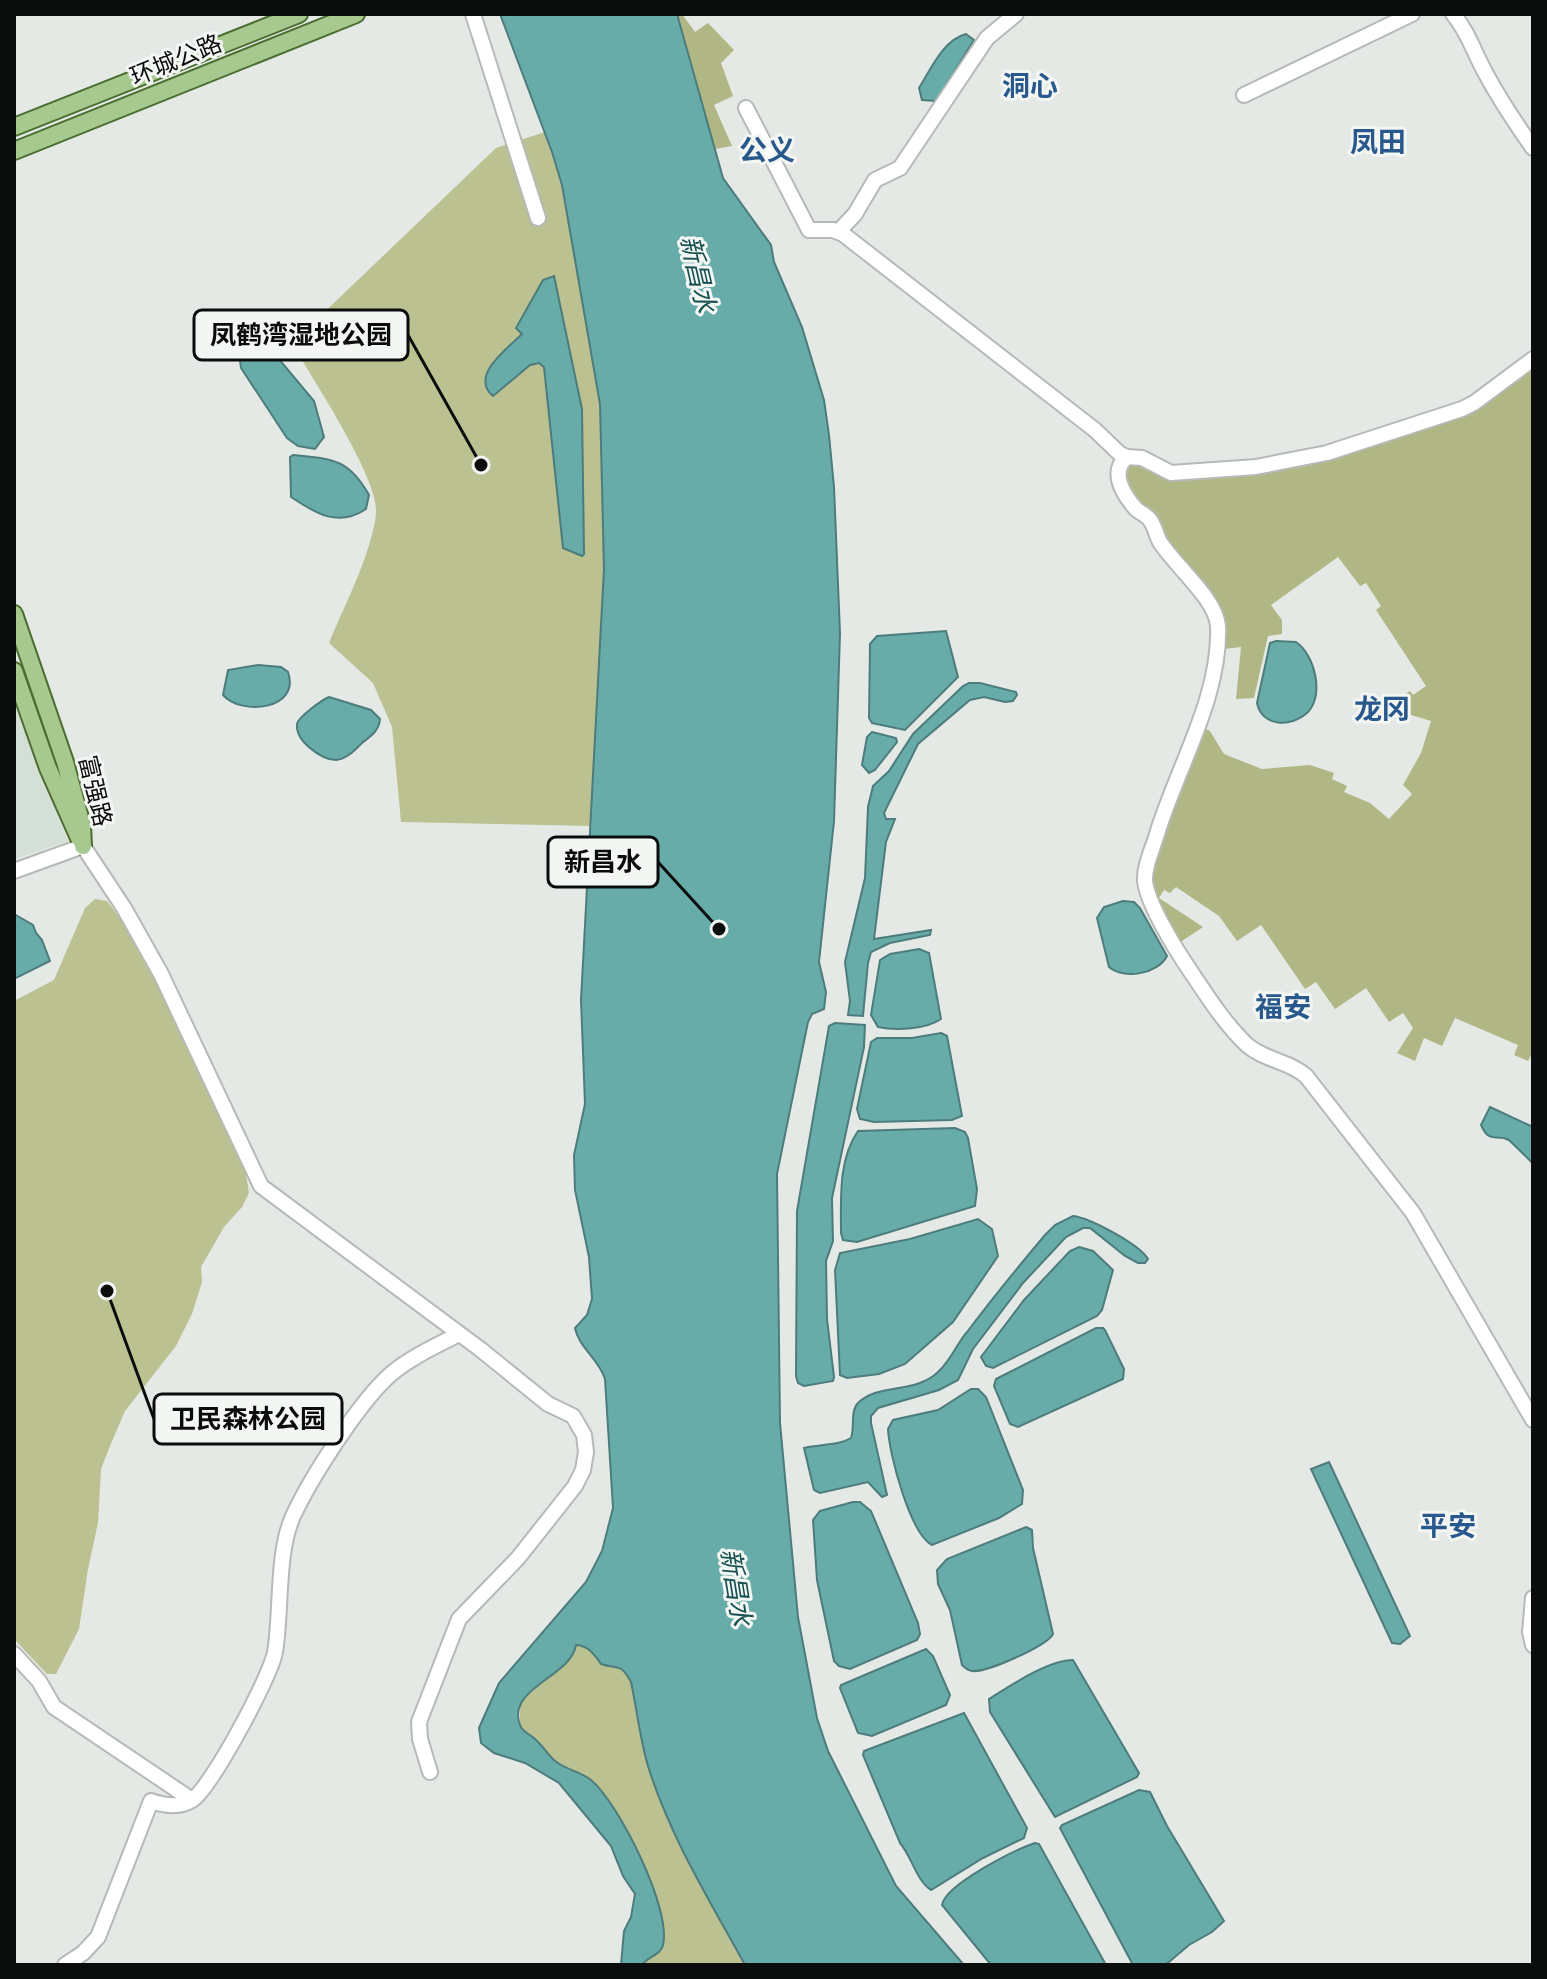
<svg xmlns="http://www.w3.org/2000/svg" width="1547" height="1979" font-family="Rubik,'Noto Sans SC',sans-serif">
<rect width="100%" height="100%" fill="#e5e9e6"/>
<polygon fill="#d4dfd7" points="14,703 68,841 14,859"/>
<g fill="#bbc191">
<path d="M545,132l17,53 38,219 4,165 -12,257 -191,-4 -9,-95 -19,-44 -44,-40c16,-39 41,-86 47,-128 5,-34 -65,-138 -84,-172l204,-195z"/>
<polygon points="95,899 107,901 131,932 155,976 246,1174 249,1193 242,1207 224,1227 201,1267 202,1282 192,1314 176,1346 125,1411 110,1446 101,1469 98,1523 88,1569 79,1629 56,1674 47,1674 14,1639 14,1001 54,980 85,908"/>
<path d="M575,1645c14,1 18,9 26,19 18,6 19,-2 30,18 6,28 9,57 17,84 22,70 62,135 97,199h-103l3,-5 13,-8 -23,-106 -43,-65 -39,-20 -15,-20 -18,-15v-20l4,-7 23,-21 13,-8z"/>
</g>
<g fill="#b1b784">
<polygon points="677,14 682,14 695,32 708,23 734,50 721,63 733,96 714,105 732,146 715,149"/>
<polygon points="1533,363 1533,1051 1528,1061 1514,1055 1518,1045 1455,1018 1442,1046 1424,1038 1415,1061 1397,1053 1413,1028 1403,1013 1389,1022 1366,988 1335,1009 1316,982 1305,989 1261,925 1237,941 1219,916 1176,887 1170,893 1164,890 1159,898 1203,927 1176,945 1150,888 1149,875 1200,726 1210,731 1224,754 1262,769 1310,765 1334,773 1332,779 1347,786 1344,792 1370,803 1389,819 1412,794 1403,785 1421,753 1431,721 1401,712 1399,720 1387,716 1389,705 1410,691 1413,695 1426,686 1376,610 1381,606 1366,583 1360,586 1338,557 1271,605 1282,620 1282,634 1268,636 1254,698 1236,699 1241,647 1224,649 1223,617 1215,600 1182,567 1155,516 1134,498 1123,476 1124,469 1134,461 1164,474 1274,467 1474,406"/>
</g>
<g fill="#68acaa" stroke="#4c7c7b" stroke-width="2">
<path d="M500,14h177l46,164 48,67 3,17 28,65 22,73 5,35 5,52 6,146 -6,188 -15,141 7,30 -2,17 -12,5 -4,8 -31,152 3,249 18,194 19,101 11,33 68,135 68,79h-219c-35,-64 -75,-128 -97,-199 -8,-27 -11,-56 -17,-84 -11,-20 -12,-12 -30,-18 -7,-10 -12,-18 -25,-19 -5,32 -70,43 -56,80 2,7 12,10 17,16 8,7 12,17 21,22 10,7 23,9 33,17 27,22 81,129 72,165 -2,10 -16,12 -21,20h-21l3,-34 7,-14 4,-23 -12,-18 -12,-30 -52,-63 -34,-20 -31,-10 -13,-10 -2,-15 20,-45 87,-101 16,-31 11,-43 -8,-129c-6,-20 -26,-31 -30,-51l12,-13 5,-16 -3,-42 -14,-67 -1,-35 11,-51 -4,-104 23,-431 -4,-165 -38,-219 -10,-33z"/>
<path d="M966,34l8,6 -38,61 -14,-1 -3,-12c12,-19 24,-48 47,-54z"/>
<path d="M554,276l28,133 2,145 -2,2 -19,-8 -19,-181 -5,-4 -9,2 -37,31c-24,-20 15,-48 29,-62l-6,-6 27,-48z"/>
<polygon points="261,342 268,346 314,401 324,437 315,449 298,446 287,438 241,368 239,353 242,347"/>
<path d="M293,455c39,4 55,3 76,40l-3,14c-28,19 -51,4 -75,-12l-1,-40z"/>
<polygon points="946,631 958,677 905,730 872,723 869,718 870,644 877,636"/>
<path d="M1276,641l20,1c18,12 29,52 12,70 -17,16 -46,15 -51,-9l13,-60z"/>
<path d="M258,665l23,2 7,5c13,38 -47,44 -65,23l5,-25z"/>
<polygon points="969,683 980,683 1016,692 1017,695 1013,701 1005,702 984,697 970,700 918,744 884,813 886,819 895,819 886,842 874,939 931,930 930,935 890,943 871,952 868,963 863,1016 848,1015 850,1001 845,962 865,878 868,807 873,786 889,771 913,734 963,686"/>
<path d="M329,697l42,13 9,9c-1,12 -9,17 -18,24 -7,7 -15,16 -26,17 -14,0 -41,-19 -39,-36 1,-7 25,-24 32,-27z"/>
<polygon points="872,732 896,738 897,742 875,770 869,773 862,765 867,737"/>
<path d="M1123,901l11,1 6,6 27,48c-9,18 -43,24 -58,11l-12,-49 7,-11z"/>
<polygon points="14,914 33,925 36,933 42,940 50,961 14,979"/>
<path d="M919,949l10,4 12,66c-14,10 -45,12 -63,8l-7,-12 9,-55 10,-6z"/>
<polygon points="835,1023 865,1025 864,1047 832,1198 833,1241 826,1261 827,1319 834,1377 833,1381 804,1386 798,1383 796,1376 797,1211 829,1026"/>
<polygon points="941,1033 947,1036 962,1116 952,1120 874,1122 860,1119 857,1109 871,1042 877,1038 912,1038"/>
<path d="M1490,1107l43,20v37c-1,-2 -22,-22 -24,-24 -13,-7 -19,5 -28,-15z"/>
<path d="M955,1128l10,4 3,6 9,51 -2,17 -118,36 -14,-2 -2,-7c0,-32 -3,-74 17,-102z"/>
<path d="M1073,1216c17,2 66,28 75,43l-3,4h-7l-13,-7 -35,-28h-7l-17,9 -43,46 -50,66 -15,31 -19,10 -61,18 -7,8v7l16,72 -5,2 -14,-15 -48,11 -6,-3 -10,-42c15,-4 34,-2 47,-10 4,-10 -1,-27 7,-35 19,-20 58,-9 80,-31 13,-12 18,-27 29,-40 25,-33 51,-65 78,-97l10,-10z"/>
<polygon points="978,1219 992,1229 998,1256 953,1322 905,1364 879,1374 847,1378 840,1375 835,1270 840,1253 910,1239"/>
<polygon points="1079,1247 1093,1251 1113,1270 1102,1310 1097,1316 993,1368 986,1366 981,1357 1024,1300 1070,1251"/>
<polygon points="1096,1328 1103,1328 1105,1330 1124,1369 1123,1379 1018,1427 1010,1424 994,1386 996,1379"/>
<path d="M971,1389h7l8,8 37,93 -1,14 -23,14 -67,27c-22,-11 -43,-92 -44,-116l5,-9 45,-10z"/>
<polygon points="1329,1462 1410,1636 1400,1644 1392,1643 1311,1469"/>
<polygon points="853,1502 860,1502 871,1511 918,1623 920,1634 917,1640 850,1669 839,1666 834,1661 817,1580 813,1520 820,1511"/>
<path d="M1026,1527l6,3 1,18 20,86c-6,12 -67,39 -81,37 -5,-1 -7,-3 -10,-6l-12,-55 -12,-26 -1,-14 10,-11z"/>
<polygon points="926,1649 933,1656 950,1695 946,1705 872,1736 858,1733 840,1688 841,1685"/>
<path d="M1073,1660l66,113 -2,4 -82,40 -65,-105 -1,-13c21,-13 59,-39 84,-39z"/>
<path d="M964,1713l63,115 -3,10 -41,20 -52,32c-15,-10 -19,-33 -31,-47l-37,-88 1,-4z"/>
<polygon points="1139,1790 1150,1792 1167,1826 1224,1921 1212,1932 1189,1945 1169,1962 1164,1965 1133,1965 1060,1828 1062,1825"/>
<path d="M1035,1843l4,1 67,121h-115l-49,-60c3,-20 72,-55 93,-62z"/>
</g>
<g fill="none" stroke-linecap="round" stroke-linejoin="round">
<defs>
<g id="minor">
<polyline points="473,14 538,218"/>
<path d="M1453,14c16,19 21,39 33,60 14,26 30,50 47,74"/>
<polyline points="1244,95 1412,14"/>
<polyline points="746,108 809,230 833,230 843,234 1095,430 1120,454 1127,457 1142,458 1171,473 1256,467 1327,453 1462,409 1474,403 1533,359"/>
<polyline points="839,231 855,214 875,180 900,168 987,38 1016,14"/>
<path d="M1127,457c-18,15 -4,37 9,52 4,4 11,6 14,11 5,6 6,15 10,22 16,25 56,57 58,84 3,70 -41,142 -61,208 -4,14 -13,32 -12,47 2,21 28,64 40,82 19,28 37,58 62,82 17,15 42,16 59,31l107,137 120,207"/>
<polyline points="14,871 83,846 124,908 161,974 261,1186 480,1349 548,1404 573,1416 584,1435 586,1452 583,1470 575,1486 518,1558 459,1619 419,1722 420,1739 430,1772"/>
<polyline points="1533,1598 1530,1632 1533,1645"/>
<polyline points="14,1654 39,1681 54,1707 192,1800"/>
<path d="M65,1965l18,-12 15,-16 53,-136c14,5 28,7 41,-1 19,-12 79,-124 83,-148 7,-41 1,-101 19,-138 18,-38 66,-113 97,-140 20,-17 45,-28 68,-40"/>
</g>
<g id="major">
<polyline points="14,127 299,14"/>
<polyline points="14,151 356,14"/>
<polyline points="14,614 65,762 82,825 83,846"/>
<polyline points="14,671 48,768 79,838"/>
</g>
</defs>
<use href="#minor" stroke="#b6bab7" stroke-width="18"/>
<use href="#major" stroke="#4b6e30" stroke-width="20"/>
<use href="#minor" stroke="#fff" stroke-width="14"/>
<use href="#major" stroke="#a7c88e" stroke-width="16"/>
</g>
<g text-anchor="middle" stroke-width="6" stroke-linejoin="round" paint-order="stroke">
<g font-size="24" fill="#0b0c0c" stroke="#f3f6f3">
<text transform="translate(176 60) rotate(-22)" y="8">环城公路</text>
<text transform="translate(95 791) rotate(77)" y="8">富强路</text>
</g>
<g font-size="26" font-style="italic" fill="#155150" stroke="#f3f6f3">
<text transform="translate(698 274) rotate(77)" y="9">新昌水</text>
<text transform="translate(736 1587) rotate(81)" y="9">新昌水</text>
</g>
<g font-size="28" font-weight="bold" fill="#28588c" stroke="#f3f6f3">
<text x="1030" y="96">洞心</text>
<text x="1378" y="152">凤田</text>
<text x="767" y="160">公义</text>
<text x="1382" y="719">龙冈</text>
<text x="1283" y="1017">福安</text>
<text x="1448" y="1536">平安</text>
</g>
</g>
<path fill="none" stroke="#0b0c0c" stroke-width="3" d="M481 465L408 335M719 929L658 862M107 1291L154 1419"/>
<g fill="#0b0c0c" stroke="#f3f6f3" stroke-width="3">
<circle cx="481" cy="465" r="8"/>
<circle cx="719" cy="929" r="8"/>
<circle cx="107" cy="1291" r="8"/>
</g>
<g fill="#f3f6f3" stroke="#0b0c0c" stroke-width="3">
<rect x="194" y="310" width="214" height="50" rx="8"/>
<rect x="548" y="837" width="110" height="50" rx="8"/>
<rect x="154" y="1394" width="188" height="50" rx="8"/>
</g>
<g font-size="26" text-anchor="middle" font-weight="bold" fill="#0b0c0c">
<text x="301" y="344">凤鹤湾湿地公园</text>
<text x="603" y="871">新昌水</text>
<text x="248" y="1428">卫民森林公园</text>
</g>
<rect width="1547" height="1979" fill="none" stroke="#0b0c0c" stroke-width="32"/>
</svg>
